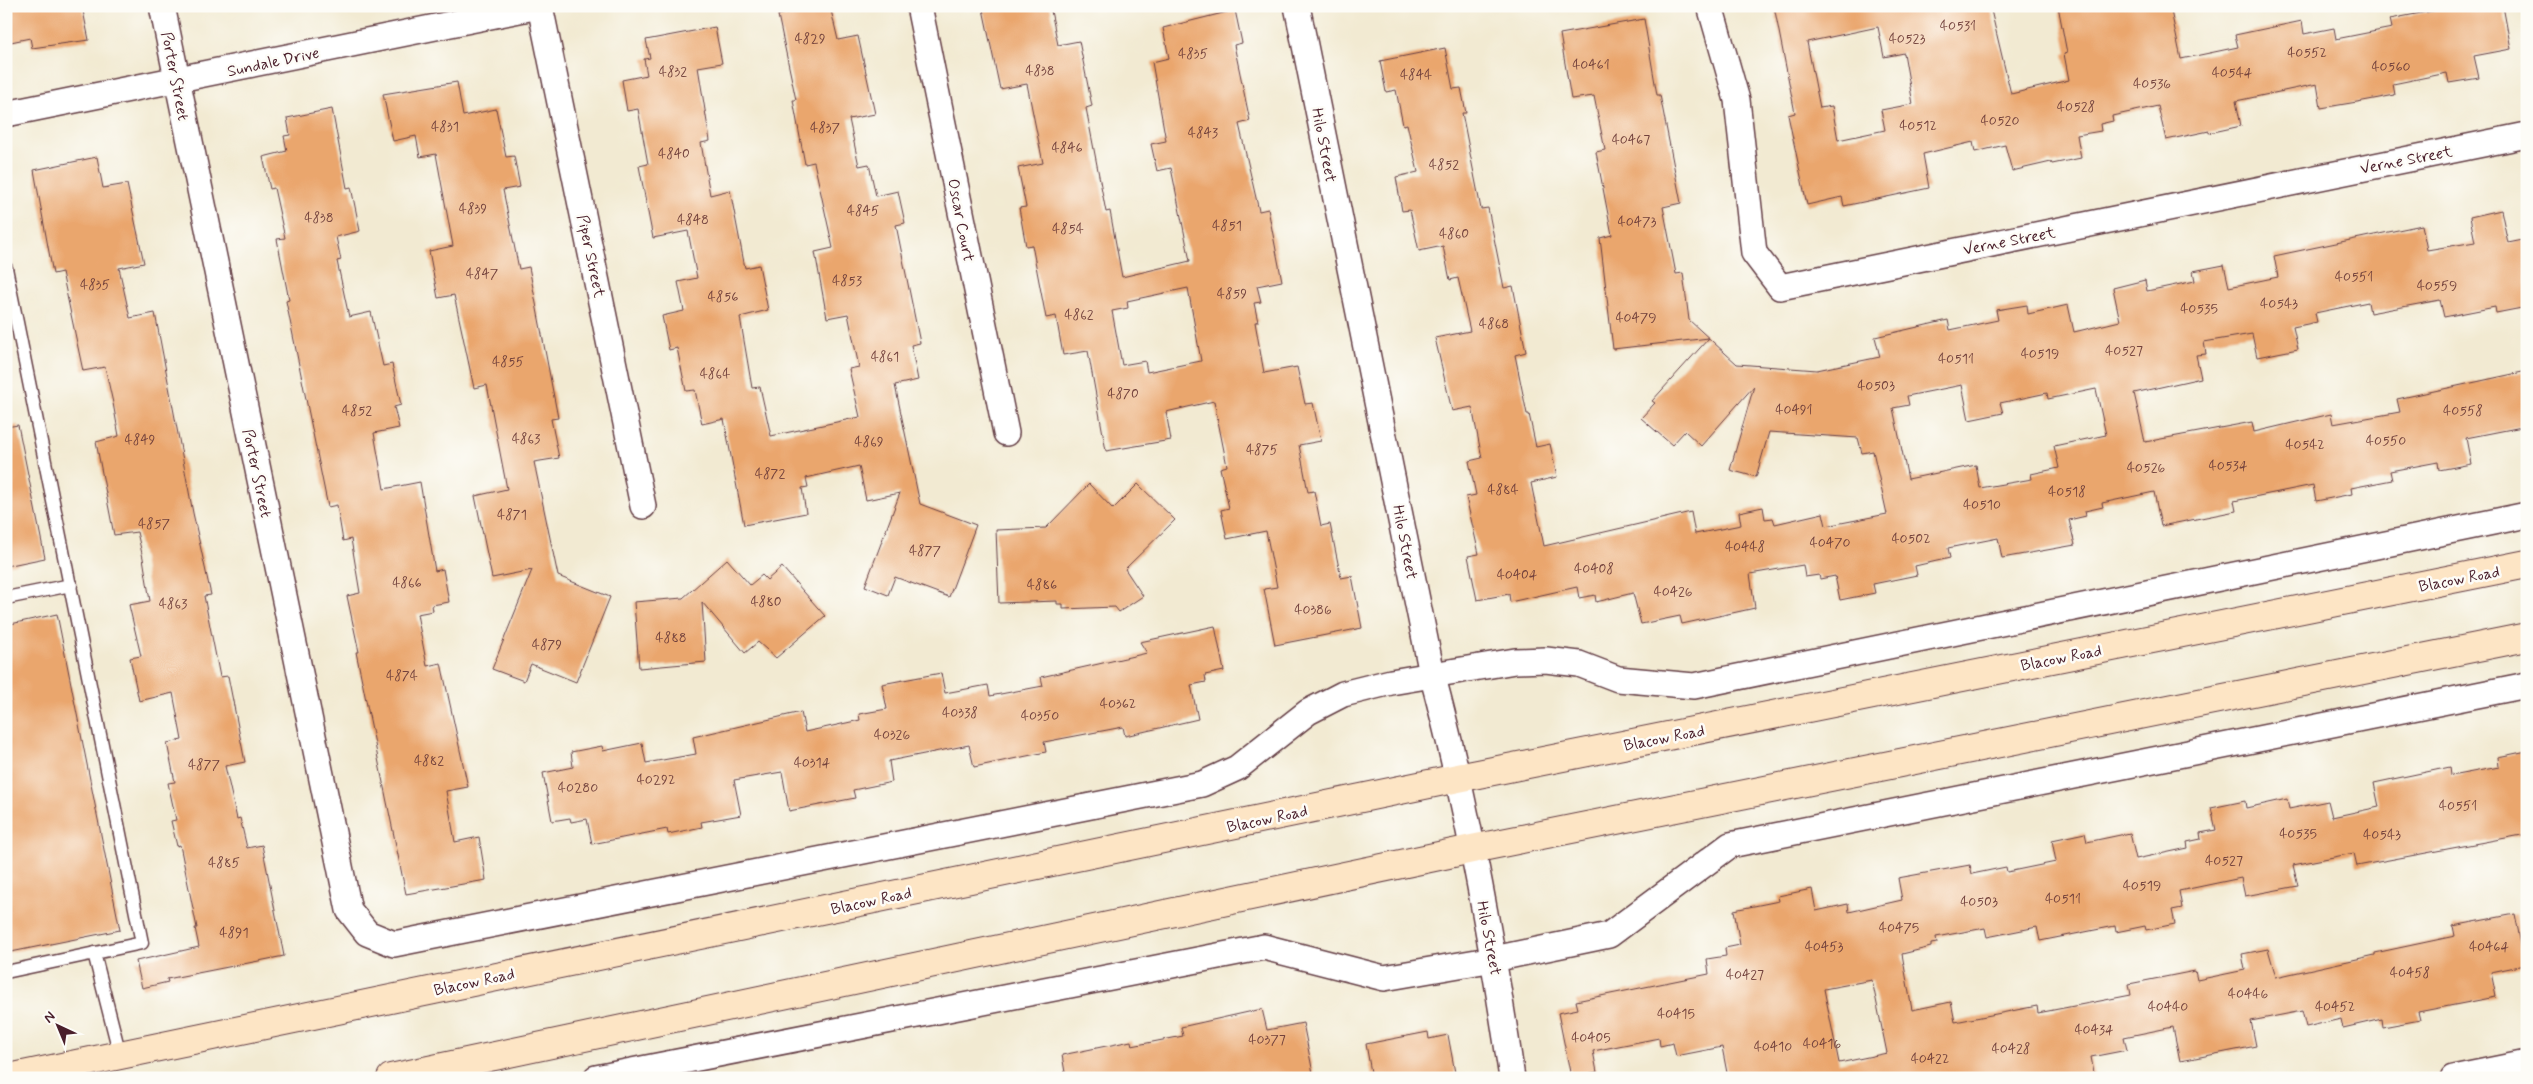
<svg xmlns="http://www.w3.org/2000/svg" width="2533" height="1084" font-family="Mynerve,sans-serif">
<rect width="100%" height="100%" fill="#fdfcf7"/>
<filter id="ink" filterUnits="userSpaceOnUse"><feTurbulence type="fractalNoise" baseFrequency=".02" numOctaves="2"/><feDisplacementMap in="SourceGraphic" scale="10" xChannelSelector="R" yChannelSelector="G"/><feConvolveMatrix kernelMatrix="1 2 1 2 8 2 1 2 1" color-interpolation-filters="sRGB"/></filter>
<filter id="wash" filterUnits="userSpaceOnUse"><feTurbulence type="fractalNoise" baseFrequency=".0096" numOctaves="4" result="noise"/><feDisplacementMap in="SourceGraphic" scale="20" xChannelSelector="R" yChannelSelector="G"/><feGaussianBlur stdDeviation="1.12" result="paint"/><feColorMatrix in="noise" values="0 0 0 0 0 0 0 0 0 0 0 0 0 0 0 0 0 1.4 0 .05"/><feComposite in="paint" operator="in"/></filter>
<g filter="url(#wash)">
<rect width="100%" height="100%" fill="#f2ead2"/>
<g id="blocks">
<g fill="#eaa66d" fill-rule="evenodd">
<polygon points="25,6 82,6 89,40 32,48 30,38 6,43 6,10"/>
<polygon points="817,6 830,6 838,40 858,36 875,114 849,119 859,166 869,164 876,196 898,191 905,223 896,225 920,343 911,345 918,380 895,385 920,504 976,525 949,597 895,577 888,595 865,586 900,493 866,500 859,466 806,478 808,487 802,488 806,513 744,525 724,419 702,424 695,390 686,391 677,348 669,350 662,316 684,311 678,282 697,278 688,231 653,238 639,166 648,164 638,109 627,111 622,80 647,75 644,59 650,58 646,40 715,27 722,63 698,67 710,141 701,143 710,195 730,190 745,268 759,265 768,310 740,317 752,388 760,387 771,436 860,417 849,369 859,367 848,314 827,318 815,252 833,248 814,162 805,164 793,100 796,100 778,15"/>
<path d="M997,6h53l8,39 21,-4 13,65 -6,2 20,104 4,-1 12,66 68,-16 -19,-93 -14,3 -6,-27 15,-3 -14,-79 17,-4 -6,-30 72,-18 7,33 -8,2 16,76 -11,3 20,87 9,-2 14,72 -25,5 4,16 -7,1 4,19h-3l9,51 33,-6 8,37 8,-1 8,38 -22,4 9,47 6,-1 7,35 9,-2 11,54 11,-2 10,52 -87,17 -11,-56 13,-2 -11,-56 -39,8 -6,-29 8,-2 -9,-40 7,-2 -13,-65 -48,11 5,28 -65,11 -18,-100 -25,4 -7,-39 -10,2 -14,-73 -6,1 -7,-38 7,-1 -8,-39 25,-5 -16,-79 -27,5 -17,-80zM1188,288l13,73 -54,11 -2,-11 -23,4 -10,-54 16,-3 -1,-7z"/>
<path d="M1774,6h216l21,88 58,-14 -5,-26 3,-1 -9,-47h112l11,53 57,-12 -3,-12 67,-14 2,13 30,-6 2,11 56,-11 -2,-9 26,-5 44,-8h43l8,43 -37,7 5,22 -30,5 -2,-10 -54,11 2,11 -32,6 -42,7 -4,-24 -81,17 5,25 -32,7v-2l-43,9 -8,-34 -46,10 1,5 -13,3 1,7 -24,4 4,23 -29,6 -1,-2 -39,9 -7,-26 -30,7 -2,-10 -50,12 6,34 -85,18 -2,-9 -35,8 -19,-90 7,-2zM1878,27l6,30 20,-4 9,51 -32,6 4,20 -47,10 -6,-34 -12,2 -13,-66z"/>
<path d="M1644,19l13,76h3l21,108 -18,4 13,67 7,-1 6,47 48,44 80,6 63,-13 -5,-20 73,-17 2,10 48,-10 -2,-10 31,-5 1,9 40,-9 6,27 46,-11 -7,-33 32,-8 2,11 48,-10 -2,-10 31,-6 5,22 49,-10 -4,-21 148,-31 5,25 48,-8 -5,-25 31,-7 7,33 15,-3 4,15v52l-31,6 -1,-6 -51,10 -4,-17 -70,13 -2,-11 -53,11 2,9 -24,5 5,22 -41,8 -5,-23 -48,8 2,12 -10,1 5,23 -67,15 11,49 107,-20 2,10 77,-18 2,10 67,-12 -3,-13 130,-28v55l-61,12 5,26 -32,6 -1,-8 -48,9 2,9 -41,8 1,6 -36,7 -3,-16 -79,16 2,10 -75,15 -7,-34 -52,11 1,4 -18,4 1,5 -17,4 6,25 -73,13 -4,-20 -50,10 2,10 -35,8 2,9 -44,9 2,9 -35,7 -5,-24 -15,3 -1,-4 -14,2 -2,-12 -53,9 5,34 -73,16 -2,-8 -39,8 -8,-31 -37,9 -1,-7 -16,3 -2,-11 -67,15 -1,-8 -32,6 -9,-44 11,-2 -13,-57 10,-2 -7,-34 13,-3 -10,-51 -20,4 -17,-73 35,-7 -12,-53 -8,2 -7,-34 -24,5 -9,-41 -8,1 -6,-34 22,-5 -11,-48 -4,1 -7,-35 -10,2 -6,-31 65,-13 8,41 8,-1 5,25h-4l19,96 7,-1 16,80 9,-2 13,66 -11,3 12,59h2l7,33 14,-3 7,33 -26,6 13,63 147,-34 4,22 46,-9 -2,-13 24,-5 2,12 8,-1 2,6 48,-11 3,13 61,-12 -14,-63 -11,2 -4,-15 -89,-6 -13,45 -26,-7 24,-84 -53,60 -16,-15 -13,14 -31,-27 14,-15 -3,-2 57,-63 -96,11 -13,-111 12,-3 -16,-83 9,-2 -11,-54 -23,3 -11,-65zM1962,385l7,35 34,-7 -3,-10 47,-10 1,6 48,-10 10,46 -52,11 5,22 -28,6 1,5 -52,9 -4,-23 -68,14 -15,-71 16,-3 -2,-9z"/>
<polygon points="457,82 463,116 496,109 506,157 514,156 520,187 503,190 519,269 529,267 558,418 551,419 559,458 534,462 558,576 610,597 576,682 531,664 524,681 492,669 532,570 492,578 475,496 507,489 487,385 474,388 454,295 438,298 429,251 453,246 436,154 420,157 416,136 393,141 383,94"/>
<polygon points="332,109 347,188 351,187 360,231 336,237 341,260 337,261 349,317 371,312 383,366 392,364 401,405 394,407 399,428 374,433 384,489 420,482 435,571 443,569 449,602 432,605 433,611 417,614 427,666 441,663 468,787 446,791 455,842 479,837 486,880 406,894 356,652 359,652 347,596 360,593 351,539 343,541 337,505 328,507 286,301 289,300 277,239 285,238 274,188 270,189 263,157 287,151 284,136 290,135 287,118"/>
<polygon points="97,157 103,188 127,184 144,263 119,268 130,318 155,313 193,513 211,595 204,596 220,677 228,676 245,762 225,766 237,819 240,818 247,848 262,845 284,956 167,979 168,982 142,988 136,961 199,947 195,928 197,928 180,845 177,846 171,821 176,820 168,783 175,782 167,743 182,740 173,693 139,701 130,658 141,656 129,605 150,601 143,558 137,532 114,535 96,442 119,436 113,403 105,367 83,371 62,272 53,274 34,170"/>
<polygon points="18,425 45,558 6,566 6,427"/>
<polygon points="1089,484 1113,509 1138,484 1175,520 1125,569 1143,596 1119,612 1115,607 1063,609 1063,604 1057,604 1057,601 999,603 996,530 1046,528"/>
<polygon points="727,559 750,585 762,575 767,580 782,567 825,616 776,658 758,642 745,653 702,602 706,662 639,668 634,602 683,598"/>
<polygon points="57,614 120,930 6,953 6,625"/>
<polygon points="1215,626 1224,671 1205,675 1206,682 1191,685 1198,719 1125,736 1123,727 1044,742 1046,752 974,767 969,745 889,761 892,782 853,790 855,798 789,811 782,772 734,780 741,815 701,822 702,827 668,834 667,829 592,844 587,819 571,822 570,818 552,821 543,773 573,767 571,752 602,746 603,751 642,743 646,763 696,754 693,737 801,712 805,732 860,720 859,714 887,709 882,684 941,673 945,693 988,685 990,696 1043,686 1041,677 1147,653 1140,642"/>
<path d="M2527,751v83l-170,32 -3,-13 -61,12 5,21 -53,10 -4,-18 -62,13 3,17 -10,2 3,14 -29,6 -1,-4 -29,6 -1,-6 -75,15 -3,-14 -50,10 -2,-9 -49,9 1,6 -6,1v3l-29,7 10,56 39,-8 4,20 82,-16 1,7 93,-18 -2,-11 66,-13 2,9 48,-10 -3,-16 26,-5 8,28 99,-22v-2l80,-17 -2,-10 62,-12 10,51 -34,7 5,25 -78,15 2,8 -37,7 -1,-8 -39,9 -2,-9 -35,8 -4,-16 -51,10 5,25 -76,15 -7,-34 -49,10 3,13 -36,7 4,21h-367l-6,-31 -46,9 -3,-13 -13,3 -1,-8 -66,13 4,21 -26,5 -13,-64 20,-4 -2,-8 133,-27 -2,-15 19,-3 -1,-8 15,-3 -6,-35 45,-9 -1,-5 34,-7 4,22 32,-7 1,8 53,-12 -4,-22 72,-13 2,9 34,-7 1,5 49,-10 -4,-22 33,-7 2,9 43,-9 6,26 52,-11 -1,-6 14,-3 -1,-6 16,-3 -5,-22 34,-7 1,7 41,-9 2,10 39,-8 4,16 47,-10 -5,-24 76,-16 1,9 48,-9 -1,-10zM1872,980l15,73 -48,10 -15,-74z"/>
<polygon points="1262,1009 1267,1030 1303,1023 1314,1078 1066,1078 1062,1055 1131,1041 1132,1046 1183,1036 1181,1027"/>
<polygon points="1428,1032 1429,1039 1448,1035 1456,1078 1372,1078 1366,1044"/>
</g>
</g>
</g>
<g filter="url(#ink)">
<use href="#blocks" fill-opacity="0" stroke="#633d44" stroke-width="1"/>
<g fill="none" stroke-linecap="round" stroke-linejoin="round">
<defs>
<g id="service">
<polyline points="6,268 142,943 6,972"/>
<polyline points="6,598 71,585"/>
<polyline points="94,953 120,1055"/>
</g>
<g id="minor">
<polyline points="162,6 349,910 367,933 394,944 1202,784 1237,768 1308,712 1343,694 1391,682 1515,661 1546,660 1579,664 1618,679 1694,686 2527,515"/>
<polyline points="540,6 643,506"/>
<polyline points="919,6 1006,433"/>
<path d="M1297,6l135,668c36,133 60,268 80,404"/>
<polyline points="1710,6 1737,100 1754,253 1780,287 2527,135"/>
<polyline points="6,114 539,6"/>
<polyline points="596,1078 1264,947 1384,978 1494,959 1609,935 1730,845 2527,685"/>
<polyline points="2453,1078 2527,1063"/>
</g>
<g id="secondary">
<polyline points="9,1078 1458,778 2527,564"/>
<polyline points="391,1078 1472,849 2527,637"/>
</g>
</defs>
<use href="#service" stroke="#633d44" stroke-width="15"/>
<use href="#minor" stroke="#633d44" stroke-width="28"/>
<use href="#secondary" stroke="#633d44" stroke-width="30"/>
<use href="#service" stroke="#fff" stroke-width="12"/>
<use href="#minor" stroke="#fff" stroke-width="25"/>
<use href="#secondary" stroke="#fde5c5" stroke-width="28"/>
</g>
</g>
<g text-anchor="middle" stroke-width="5" stroke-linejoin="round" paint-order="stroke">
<g font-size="14" fill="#72413c">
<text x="1958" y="30">40531</text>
<text x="810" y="43">4829</text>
<text x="1907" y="43">40523</text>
<text x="2307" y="57">40552</text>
<text x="1193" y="58">4835</text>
<text x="1591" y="69">40461</text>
<text x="2391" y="71">40560</text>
<text x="1040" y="75">4838</text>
<text x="673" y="76">4832</text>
<text x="2232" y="77">40544</text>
<text x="1416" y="79">4844</text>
<text x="2152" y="88">40536</text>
<text x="2076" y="111">40528</text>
<text x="2000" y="125">40520</text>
<text x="1918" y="130">40512</text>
<text x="445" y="131">4831</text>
<text x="825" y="132">4837</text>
<text x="1203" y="137">4843</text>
<text x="1631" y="144">40467</text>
<text x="1067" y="152">4846</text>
<text x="674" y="158">4840</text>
<text x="1444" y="169">4852</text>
<text x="473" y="213">4839</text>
<text x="863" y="215">4845</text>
<text x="319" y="222">4838</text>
<text x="693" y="224">4848</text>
<text x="1637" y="226">40473</text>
<text x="1227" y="230">4851</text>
<text x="1068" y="233">4854</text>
<text x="1454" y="238">4860</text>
<text x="482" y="278">4847</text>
<text x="2354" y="281">40551</text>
<text x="847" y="285">4853</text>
<text x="95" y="289">4835</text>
<text x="2437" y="290">40559</text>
<text x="1232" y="298">4859</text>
<text x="723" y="301">4856</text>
<text x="2279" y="308">40543</text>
<text x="2199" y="313">40535</text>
<text x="1079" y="319">4862</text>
<text x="1636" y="322">40479</text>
<text x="1494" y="328">4868</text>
<text x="2124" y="355">40527</text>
<text x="2040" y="358">40519</text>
<text x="885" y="361">4861</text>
<text x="1956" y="363">40511</text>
<text x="508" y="366">4855</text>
<text x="715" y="378">4864</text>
<text x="1876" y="390">40503</text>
<text x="1123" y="398">4870</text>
<text x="1794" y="414">40491</text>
<text x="357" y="415">4852</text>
<text x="2463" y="415">40558</text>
<text x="526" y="443">4863</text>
<text x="140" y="444">4849</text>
<text x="2386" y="445">40550</text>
<text x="869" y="446">4869</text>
<text x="2305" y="449">40542</text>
<text x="1262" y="454">4875</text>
<text x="2228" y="470">40534</text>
<text x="2146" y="472">40526</text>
<text x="770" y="478">4872</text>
<text x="1503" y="494">4884</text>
<text x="2067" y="496">40518</text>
<text x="1982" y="509">40510</text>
<text x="512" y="519">4871</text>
<text x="154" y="528">4857</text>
<text x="1911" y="543">40502</text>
<text x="1830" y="547">40470</text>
<text x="1745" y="551">40448</text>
<text x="925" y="555">4877</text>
<text x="1594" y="573">40408</text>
<text x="1517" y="579">40404</text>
<text x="407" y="587">4866</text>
<text x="1042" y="589">4886</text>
<text x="1673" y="596">40426</text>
<text x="766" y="606">4880</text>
<text x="173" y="608">4863</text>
<text x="1313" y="614">40386</text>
<text x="671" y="642">4888</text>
<text x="547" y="649">4879</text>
<text x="402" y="680">4874</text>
<text x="1118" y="708">40362</text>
<text x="960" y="717">40338</text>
<text x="1040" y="720">40350</text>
<text x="892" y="739">40326</text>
<text x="429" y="765">4882</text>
<text x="812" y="767">40314</text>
<text x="204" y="769">4877</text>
<text x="656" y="784">40292</text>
<text x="578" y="792">40280</text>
<text x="2458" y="810">40551</text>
<text x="2298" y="838">40535</text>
<text x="2382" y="839">40543</text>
<text x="2224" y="865">40527</text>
<text x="224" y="867">4885</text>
<text x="2142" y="890">40519</text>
<text x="2063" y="903">40511</text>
<text x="1979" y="906">40503</text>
<text x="1899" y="932">40475</text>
<text x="234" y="937">4891</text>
<text x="1824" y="951">40453</text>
<text x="2489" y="951">40464</text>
<text x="2410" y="977">40458</text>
<text x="1745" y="979">40427</text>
<text x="2248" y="998">40446</text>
<text x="2168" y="1011">40440</text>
<text x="2335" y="1011">40452</text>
<text x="1676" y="1018">40415</text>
<text x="2094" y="1034">40434</text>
<text x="1591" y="1042">40405</text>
<text x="1267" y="1044">40377</text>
<text x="1822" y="1048">40416</text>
<text x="1773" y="1051">40410</text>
<text x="2011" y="1053">40428</text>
<text x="1930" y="1063">40422</text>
</g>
<g font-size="16" fill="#4a1f2b" stroke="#fdfcf7">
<text transform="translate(273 61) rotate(-12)" y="6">Sundale Drive</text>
<text transform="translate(176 76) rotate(79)" y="6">Porter Street</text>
<text transform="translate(1325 145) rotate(79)" y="6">Hilo Street</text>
<text transform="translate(2406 159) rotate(-11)" y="6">Verne Street</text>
<text transform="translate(962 220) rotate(79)" y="6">Oscar Court</text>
<text transform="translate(2009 240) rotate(-11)" y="6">Verne Street</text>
<text transform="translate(592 256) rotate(78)" y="6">Piper Street</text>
<text transform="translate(258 473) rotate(78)" y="6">Porter Street</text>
<text transform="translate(1406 542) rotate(79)" y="6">Hilo Street</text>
<text transform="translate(2459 578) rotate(-11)" y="6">Blacow Road</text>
<text transform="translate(2061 657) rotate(-11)" y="6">Blacow Road</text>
<text transform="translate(1664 737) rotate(-11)" y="6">Blacow Road</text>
<text transform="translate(1267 818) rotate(-12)" y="6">Blacow Road</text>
<text transform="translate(871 900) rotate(-12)" y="6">Blacow Road</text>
<text transform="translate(1490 938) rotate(79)" y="6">Hilo Street</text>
<text transform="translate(474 981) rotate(-12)" y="6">Blacow Road</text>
</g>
</g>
<rect width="2533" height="1084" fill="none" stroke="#fdfcf7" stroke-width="25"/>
<g transform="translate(58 1026) rotate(316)" stroke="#fdfcf7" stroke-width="4" paint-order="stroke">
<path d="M0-4L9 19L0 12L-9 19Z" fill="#4a1f2b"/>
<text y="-8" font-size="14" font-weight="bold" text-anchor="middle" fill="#4a1f2b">N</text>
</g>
</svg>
